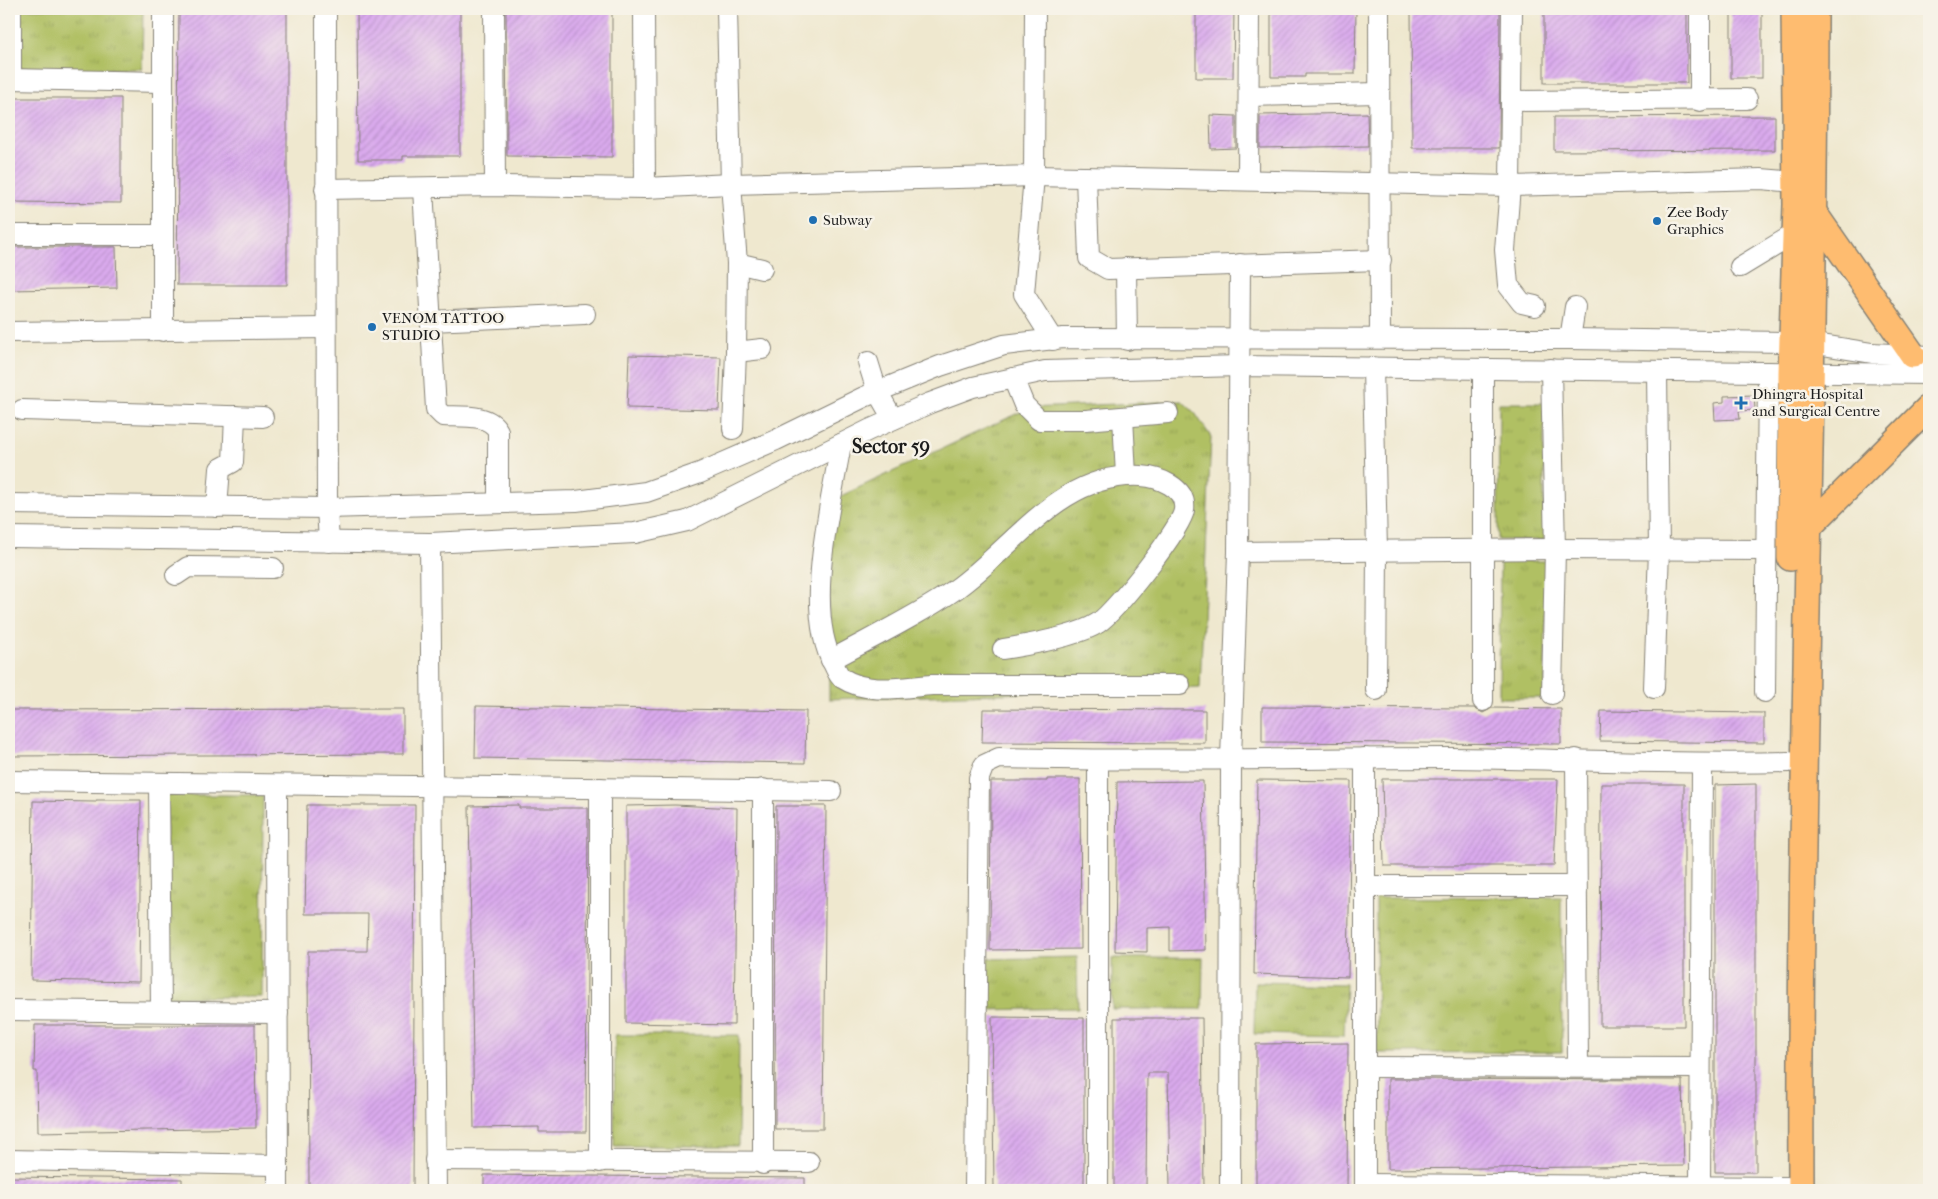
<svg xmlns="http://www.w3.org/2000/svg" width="1938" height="1199" font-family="'IM FELL French Canon',serif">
<defs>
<pattern id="park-tufts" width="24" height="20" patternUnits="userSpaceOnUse" patternTransform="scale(1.25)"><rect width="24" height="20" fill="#b0c063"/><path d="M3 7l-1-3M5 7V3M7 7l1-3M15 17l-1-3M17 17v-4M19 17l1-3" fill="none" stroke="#97a455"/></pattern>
<pattern id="building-hatch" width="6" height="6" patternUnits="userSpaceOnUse" patternTransform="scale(1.25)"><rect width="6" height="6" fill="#daaaed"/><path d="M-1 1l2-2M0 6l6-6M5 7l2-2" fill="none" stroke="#ba92cb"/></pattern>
</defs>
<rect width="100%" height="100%" fill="#f7f3e8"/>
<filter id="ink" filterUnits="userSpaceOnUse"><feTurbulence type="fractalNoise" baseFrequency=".02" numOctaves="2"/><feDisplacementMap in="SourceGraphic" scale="10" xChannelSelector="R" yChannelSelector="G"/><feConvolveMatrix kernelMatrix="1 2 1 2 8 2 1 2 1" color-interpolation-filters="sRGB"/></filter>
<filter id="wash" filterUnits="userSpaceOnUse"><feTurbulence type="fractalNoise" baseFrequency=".0096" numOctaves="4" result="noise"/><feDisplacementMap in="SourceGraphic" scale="20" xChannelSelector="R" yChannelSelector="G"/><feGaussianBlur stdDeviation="1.12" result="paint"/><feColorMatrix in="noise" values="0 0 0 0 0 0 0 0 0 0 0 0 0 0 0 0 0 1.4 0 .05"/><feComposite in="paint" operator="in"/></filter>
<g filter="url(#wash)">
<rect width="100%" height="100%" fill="#efe8cf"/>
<g fill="url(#park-tufts)" stroke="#666e40">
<polygon points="18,9 143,9 142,69 18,69"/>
<polygon points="1182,401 1195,413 1211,437 1200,688 829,699 828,502 1029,408"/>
<polygon points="1499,403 1544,403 1544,540 1498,540"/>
<polygon points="1500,561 1546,561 1545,698 1499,698"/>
<polygon points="166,795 263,795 262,997 165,997"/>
<polygon points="1561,897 1562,1052 1377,1053 1376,898"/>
<polygon points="1077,957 1078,1008 984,1010 984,959"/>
<polygon points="1112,958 1203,958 1202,1009 1112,1009"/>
<polygon points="1255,982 1346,984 1344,1036 1254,1034"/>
<polygon points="615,1035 739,1035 738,1146 614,1146"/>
</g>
<g id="blocks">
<g fill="url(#building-hatch)">
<polygon points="179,9 287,9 287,285 177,285"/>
<polygon points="357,9 460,9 460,156 403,156 403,160 358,160"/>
<polygon points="506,9 612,9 612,157 507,156"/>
<polygon points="1196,9 1234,9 1233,78 1196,78"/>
<polygon points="1271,9 1356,9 1355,74 1305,74 1305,77 1271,77"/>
<polygon points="1411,9 1500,9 1499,148 1412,148"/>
<rect x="1544" y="9" width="143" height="74"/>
<rect x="1731" y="9" width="31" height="69"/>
<polygon points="9,98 121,98 121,203 9,202"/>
<polygon points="1367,113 1368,146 1260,148 1260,115"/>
<polygon points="1210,115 1236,116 1236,148 1211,149"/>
<polygon points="1775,116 1775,150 1554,151 1554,117"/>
<polygon points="9,247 116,247 117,288 9,290"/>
<polygon points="629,355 721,357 719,410 627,408"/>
<polygon points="1754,395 1755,410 1739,411 1740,419 1715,420 1714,403 1724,402 1724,396"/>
<polygon points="476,706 806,711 805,763 475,758"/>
<polygon points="1262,707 1474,708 1483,713 1492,708 1561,709 1561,744 1262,742"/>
<polygon points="403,709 403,754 9,756 9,710"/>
<polygon points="983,709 1205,710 1205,743 982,742"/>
<polygon points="1601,711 1764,713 1764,743 1600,741"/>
<polygon points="1047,779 1080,779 1081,949 990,950 991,781 1047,781"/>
<polygon points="1382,779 1558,779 1554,866 1384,866"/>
<polygon points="1257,780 1351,781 1348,977 1254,974"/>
<polygon points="1203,781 1206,950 1170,951 1170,927 1147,928 1147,952 1115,951 1117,782"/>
<polygon points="1601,784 1684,784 1684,1026 1600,1026"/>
<polygon points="1756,784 1756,1172 1715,1172 1715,785"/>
<polygon points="96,800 141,800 139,982 31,980 33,801 96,802"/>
<polygon points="307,805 415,805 413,1190 309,1190 308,951 367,951 368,914 305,914"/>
<polygon points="519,805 519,808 588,808 586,1132 539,1132 539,1127 474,1128 469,806"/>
<polygon points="675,805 737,808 734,1025 626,1023 626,806"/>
<polygon points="776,806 826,806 823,1129 775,1129"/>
<polygon points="992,1017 1084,1018 1084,1190 994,1190"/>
<polygon points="1114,1018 1202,1018 1204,1190 1170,1190 1168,1073 1147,1073 1146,1190 1114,1190"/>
<polygon points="35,1025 255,1025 256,1128 38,1132 37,1071 34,1071"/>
<polygon points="1348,1043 1347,1190 1256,1190 1256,1044"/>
<polygon points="1388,1079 1682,1080 1684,1166 1388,1169"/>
<polygon points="484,1175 805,1178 805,1190 484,1190"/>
<polygon points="9,1177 182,1179 182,1190 9,1190"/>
</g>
</g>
</g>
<g filter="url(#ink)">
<use href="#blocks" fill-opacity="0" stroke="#868276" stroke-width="1"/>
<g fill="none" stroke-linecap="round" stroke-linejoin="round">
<defs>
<g id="minor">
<polyline points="163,9 163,331"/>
<polyline points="326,9 327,508 329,542"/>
<polyline points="494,9 495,186"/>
<polyline points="644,9 645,188"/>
<polyline points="727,9 731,184 737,263 736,352 762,349"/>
<polyline points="1035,9 1034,176 1024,294 1053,340"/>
<polyline points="1379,9 1380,338"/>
<polyline points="1512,9 1510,186 1505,250 1508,285 1522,303 1535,306"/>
<polyline points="9,79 162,82"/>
<polyline points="11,79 11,9"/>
<polyline points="1249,96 1378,93"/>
<polyline points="1512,101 1747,99"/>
<polyline points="1700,101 1700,9"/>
<polyline points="1086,177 1089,258 1108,269 1381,260"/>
<polyline points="1248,180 1249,9"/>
<polyline points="325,189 495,186 645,188 731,184 1034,176 1510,186 1761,179 1796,182"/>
<path d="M423,189l13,220 7,7c18,1 46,-3 55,15v72"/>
<polyline points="9,235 162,235"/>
<polyline points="737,263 762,269"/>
<polyline points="1740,267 1796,233"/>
<polyline points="1126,268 1127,340"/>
<polyline points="430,321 585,314"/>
<polyline points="9,332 326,328"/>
<polyline points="1570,339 1575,307"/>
<polyline points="868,362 877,391 893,419"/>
<polyline points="1373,367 1377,551 1376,690"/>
<polyline points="1551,369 1555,549 1552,694"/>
<polyline points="1013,378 1024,405 1039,420 1086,420 1168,413"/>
<polyline points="22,410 263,417"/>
<polyline points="1123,417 1126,476"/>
<polyline points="733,429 736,352"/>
<path d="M841,444c-10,60 -38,167 -7,221 2,4 4,10 8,13 26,17 61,9 90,7h248"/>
<polyline points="9,504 327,508 576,501 646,492 700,473 776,440 864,397 940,366 1004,345 1063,338 1570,339 1792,342 1810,343 1872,353 1929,356"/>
<polyline points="217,507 220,469 233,462 235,416"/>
<polyline points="9,537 430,543 635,533 687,521 869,430 930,403 973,387 1045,371 1240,366 1929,374"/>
<polyline points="430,543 436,1190"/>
<polyline points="1238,552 1555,549 1766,550"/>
<polyline points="176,575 188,567 273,568"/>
<path d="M831,660c42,-23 86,-44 125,-71 59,-42 104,-117 185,-113 17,1 46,11 43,34 -2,18 -69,102 -86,113 -20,13 -70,22 -95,26"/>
<polyline points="1654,688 1659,550 1657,371"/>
<polyline points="1765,692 1768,372"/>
<polyline points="1483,701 1483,369"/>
<polyline points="1365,758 1365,1190"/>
<polyline points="1576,759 1578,1067"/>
<polyline points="1098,760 1098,1190"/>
<polyline points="9,781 831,791"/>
<polyline points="159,783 161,1011"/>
<polyline points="277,785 278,1190"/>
<polyline points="600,788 600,1162"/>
<polyline points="1364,886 1576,886"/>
<polyline points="9,1010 278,1013"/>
<polyline points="1365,1067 1700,1068"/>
<polyline points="9,1160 278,1165"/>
<polyline points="435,1160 809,1162"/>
<polyline points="763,1164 763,789"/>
<polyline points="1365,1184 1787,1187"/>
<polyline points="1700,1187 1702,764"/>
<path d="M975,1190l4,-412 5,-13 15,-7c151,4 302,0 453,0 112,1 225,7 337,4"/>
<polyline points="1230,1190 1231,759 1238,552 1240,264"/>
</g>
<g id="major">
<polyline points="1815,214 1913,355"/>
<polyline points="1808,528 1929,407"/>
<polyline points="1790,558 1791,372 1796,204 1794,9"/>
<path d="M1801,1190c-2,-394 14,-787 14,-1181"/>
</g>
</defs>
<use href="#minor" stroke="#868276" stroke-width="22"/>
<use href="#major" stroke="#868276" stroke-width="28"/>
<use href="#minor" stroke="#fff" stroke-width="20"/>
<use href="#major" stroke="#febc70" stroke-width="25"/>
</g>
</g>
<g fill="#1f6fb2" stroke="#f7f3e8" stroke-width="2">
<circle cx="813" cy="220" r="5"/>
<circle cx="1657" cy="221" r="5"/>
<circle cx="372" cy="327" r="5"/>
<path d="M1738.5 395.5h5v5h5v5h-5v5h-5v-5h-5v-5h5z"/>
</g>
<g text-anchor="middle" stroke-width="5" stroke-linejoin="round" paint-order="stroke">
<g font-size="15" fill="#1c1c1c" stroke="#f7f3e8" text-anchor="start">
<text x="1667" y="217">Zee Body<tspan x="1667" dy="17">Graphics</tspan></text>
<text x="823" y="225">Subway</text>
<text x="382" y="323">VENOM TATTOO<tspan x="382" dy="17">STUDIO</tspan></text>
<text x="1752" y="399">Dhingra Hospital<tspan x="1752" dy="17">and Surgical Centre</tspan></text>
</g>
<g font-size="20" font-weight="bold" fill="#1c1c1c" stroke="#f7f3e8">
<text x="891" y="453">Sector 59</text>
</g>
</g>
<rect width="1938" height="1199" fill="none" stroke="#f7f3e8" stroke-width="30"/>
</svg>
